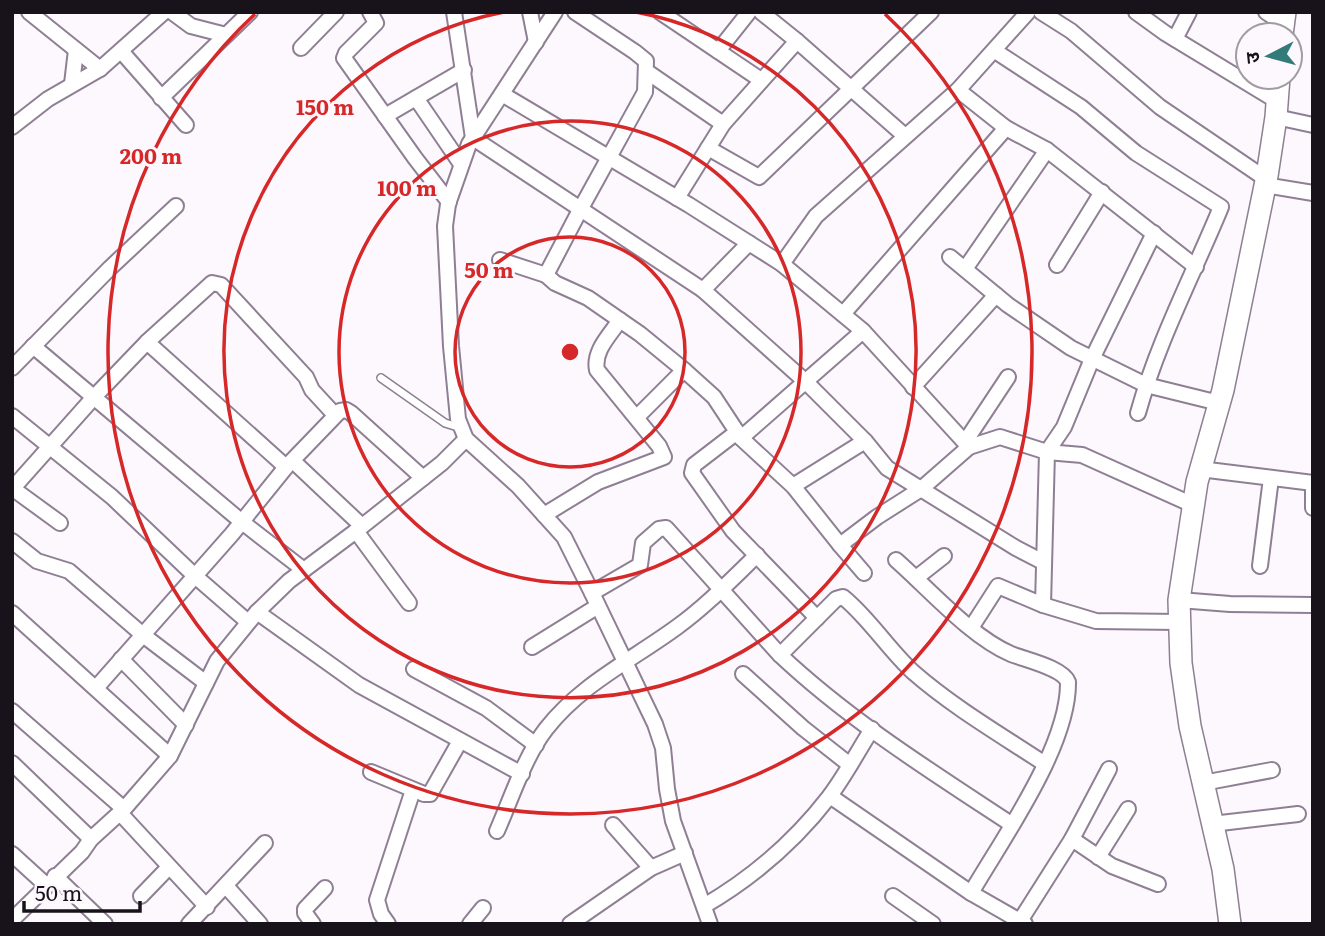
<svg xmlns="http://www.w3.org/2000/svg" width="1325" height="936" font-family="Literata,'Noto Sans Devanagari',serif">
<rect width="100%" height="100%" fill="#fcf8fd"/>
<g fill="none" stroke-linecap="round" stroke-linejoin="round">
<defs>
<polyline id="lane" points="381,378 445,423 461,428"/>
<g id="street">
<polyline points="29,12 100,69"/>
<polyline points="172,12 191,26 226,35"/>
<polyline points="370,12 376,23 346,53 344,58 415,158 449,202"/>
<polyline points="454,12 473,138 703,290 806,382 865,441 887,468 1016,548 1043,562"/>
<polyline points="530,12 536,42"/>
<polyline points="555,12 469,144 448,204 445,226 451,346 458,419 466,439 518,486 564,537 592,593 655,724 663,748 667,789 673,821 710,924"/>
<polyline points="660,12 761,80"/>
<polyline points="761,12 797,41 905,136"/>
<polyline points="1041,12 1071,31 1160,107 1266,179"/>
<polyline points="1136,12 1165,33 1277,101"/>
<polyline points="1266,12 1283,23"/>
<polyline points="1175,39 1189,12"/>
<polyline points="301,48 336,12"/>
<polyline points="121,51 186,125"/>
<polyline points="718,51 749,12"/>
<path d="M995,51l86,56 55,46 85,54c-28,68 -63,134 -83,206"/>
<polyline points="646,71 723,124"/>
<polyline points="72,84 76,50"/>
<polyline points="958,90 1006,128 1047,150 1196,267"/>
<polyline points="502,94 689,205 782,264"/>
<polyline points="161,98 250,12"/>
<polyline points="416,98 461,164"/>
<polyline points="385,116 464,70"/>
<polyline points="1276,117 1313,125"/>
<polyline points="12,127 48,99 100,69 164,12"/>
<polyline points="708,148 759,177 931,12"/>
<polyline points="1265,185 1313,193"/>
<polyline points="677,198 723,124 797,41"/>
<polyline points="950,257 1008,305 1071,348 1146,385 1219,403"/>
<polyline points="500,260 546,275 555,283 588,298 640,334 684,370 714,397 741,438 793,486 840,545 864,573"/>
<polyline points="1057,265 1102,192"/>
<polyline points="965,269 1047,150"/>
<polyline points="546,275 580,210 645,92 646,61 635,52 575,12"/>
<polyline points="703,290 749,243"/>
<polyline points="843,314 1006,128"/>
<polyline points="863,331 782,264 816,216 958,90 1028,12"/>
<polyline points="147,342 286,467"/>
<polyline points="33,346 242,522 304,570"/>
<polyline points="12,368 110,268 176,206"/>
<polyline points="913,387 996,295"/>
<polyline points="12,416 112,497 195,576 248,622"/>
<polyline points="637,417 684,370"/>
<polyline points="737,432 694,465 692,473 733,531 817,618"/>
<polyline points="741,438 863,331 969,447 1000,437 1047,452 1082,455 1193,505"/>
<polyline points="965,442 1008,377"/>
<polyline points="293,461 362,526"/>
<polyline points="1200,469 1313,483"/>
<polyline points="793,486 865,441"/>
<polyline points="12,488 60,523"/>
<polyline points="13,488 95,396 147,342 212,283 221,285 306,377 312,390 335,415"/>
<polyline points="1313,490 1313,508"/>
<path d="M544,515l54,-33 66,-25 -5,-11 -62,-76c-4,-19 13,-35 23,-50"/>
<polyline points="356,531 409,603"/>
<polyline points="12,541 37,561 69,571 143,635 206,683"/>
<polyline points="840,545 877,517 921,489 969,447"/>
<path d="M896,560c33,29 75,77 115,94 15,6 52,14 57,28 1,64 -65,156 -97,211"/>
<polyline points="1260,566 1271,478"/>
<polyline points="916,578 944,556"/>
<path d="M592,593l48,-28 3,-22 16,-14 7,-1 114,127c69,65 152,117 231,169"/>
<polyline points="1179,600 1230,604 1313,605"/>
<polyline points="1043,605 1047,452 1064,427 1092,359 1154,233"/>
<polyline points="257,612 359,685 522,774"/>
<polyline points="12,613 170,756"/>
<polyline points="971,628 998,586 1043,605 1096,621 1179,622"/>
<polyline points="532,647 598,606"/>
<path d="M780,655l56,-56 7,-2c26,21 45,52 70,75 40,35 88,63 132,92"/>
<polyline points="121,659 186,725"/>
<polyline points="414,669 486,708 536,745"/>
<polyline points="743,674 803,728 850,765"/>
<polyline points="96,688 232,534 286,467 340,411 346,410 351,413 423,478"/>
<polyline points="12,711 124,809"/>
<polyline points="12,763 91,839"/>
<polyline points="371,772 424,794 430,794 460,741"/>
<polyline points="1203,783 1272,770"/>
<polyline points="830,796 971,893 1025,924"/>
<polyline points="120,813 207,907"/>
<polyline points="1212,824 1298,814"/>
<polyline points="613,825 651,868"/>
<path d="M497,831c14,-32 28,-75 49,-102 35,-45 86,-69 131,-102 29,-21 54,-47 80,-72"/>
<polyline points="1072,839 1112,866 1158,884"/>
<polyline points="12,854 46,885"/>
<polyline points="1098,857 1128,809"/>
<polyline points="55,876 105,924"/>
<polyline points="226,886 260,924"/>
<polyline points="141,896 169,867"/>
<polyline points="893,896 933,924"/>
<path d="M704,906c48,-28 91,-65 125,-109 16,-21 29,-46 43,-68"/>
<polyline points="12,920 82,852 91,839 124,809 170,756 217,661 257,612 289,581 356,531 442,463 466,439"/>
<polyline points="1020,921 1072,839 1109,769"/>
<polyline points="189,924 265,843"/>
<polyline points="313,924 305,913 305,909 325,888"/>
<polyline points="388,924 381,914 377,900 413,790"/>
<polyline points="470,924 483,908"/>
<polyline points="570,924 651,868 685,853"/>
</g>
<g id="secondary">
<polyline points="1282,35 1285,12"/>
<polyline points="1230,924 1223,869 1190,726 1181,663 1179,600 1197,482 1223,390 1267,176 1276,117 1279,77"/>
</g>
</defs>
<use href="#lane" stroke="#8f7f94" stroke-width="10"/>
<use href="#street" stroke="#8f7f94" stroke-width="18"/>
<use href="#secondary" stroke="#8f7f94" stroke-width="24"/>
<use href="#lane" stroke="#fff" stroke-width="7"/>
<use href="#street" stroke="#fff" stroke-width="14"/>
<use href="#secondary" stroke="#fff" stroke-width="21"/>
</g>
<g fill="none" stroke="#d62828" stroke-width="3.5">
<circle cx="570" cy="352" r="115"/>
<circle cx="570" cy="352" r="231"/>
<path d="M636 12A346 346 0 1 1 504 12"/>
<path d="M885 14A462 462 0 1 1 255 14"/>
</g>
<circle cx="570" cy="352" r="10" fill="#d62828" stroke="#fcf8fd" stroke-width="3.5"/>
<g font-size="21" text-anchor="middle" font-weight="bold" fill="#d62828" stroke="#fcf8fd" stroke-width="6" stroke-linejoin="round" paint-order="stroke">
<text x="325" y="115">150 m</text>
<text x="151" y="164">200 m</text>
<text x="407" y="196">100 m</text>
<text x="489" y="278">50 m</text>
</g>
<rect width="1325" height="936" fill="none" stroke="#18121a" stroke-width="28"/>
<g transform="translate(1269 56) rotate(264)"><circle r="33" fill="#fcf8fd" stroke="#a19ca2" stroke-width="2"/>
<path d="M0-5L12 26L0 18L-12 26Z" fill="#327b79"/>
<text y="-10" font-size="19" font-weight="bold" text-anchor="middle" fill="#18121a">उ</text>
</g>
<path d="M24 901v10h116v-10" fill="none" stroke="#18121a" stroke-width="3.5"/>
<text x="35" y="901" font-size="21" fill="#18121a" stroke="#fcf8fd" stroke-width="5" paint-order="stroke">50 m</text>
</svg>
